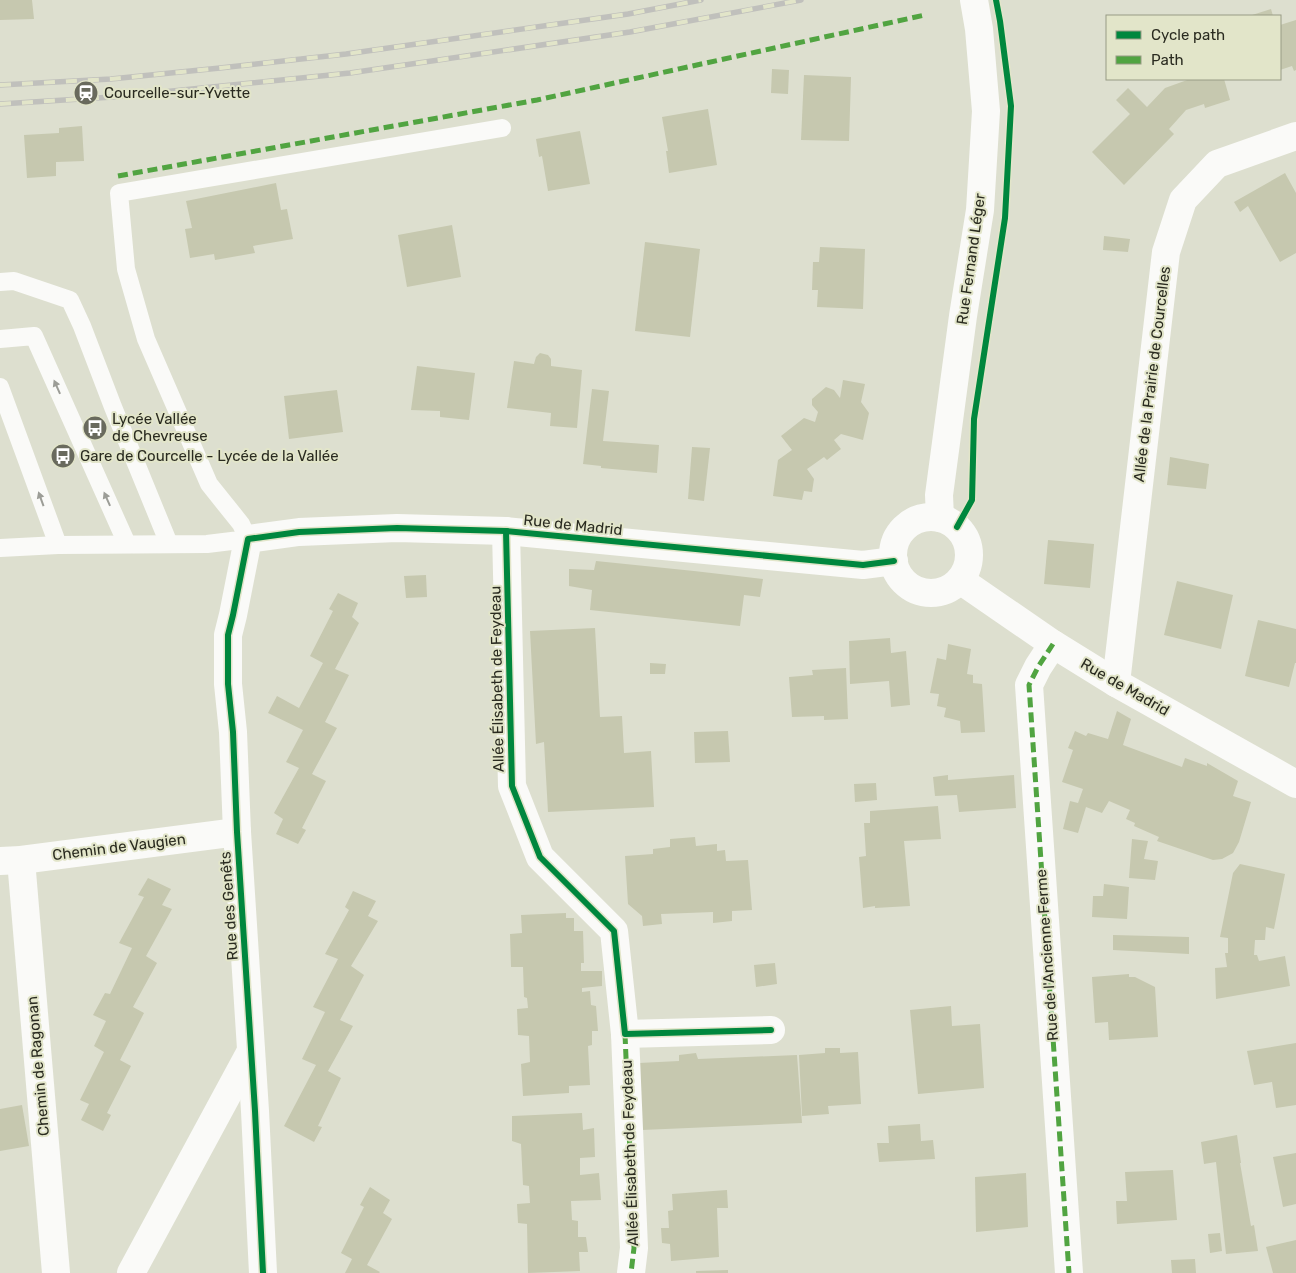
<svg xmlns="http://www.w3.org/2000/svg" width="1296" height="1273" font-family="Rubik,sans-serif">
<rect width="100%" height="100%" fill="#dddfcf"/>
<g fill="#c6c8af">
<polygon points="0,0 32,0 34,19 0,20"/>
<polygon points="1271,9 1273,16 1249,16"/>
<polygon points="1296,20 1296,70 1294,71 1292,66 1280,70 1280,25"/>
<polygon points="772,69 789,70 788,94 771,93"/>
<polygon points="804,75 851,77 849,141 801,140"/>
<polygon points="1190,79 1224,79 1230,100 1205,108 1204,104 1186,110 1169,129 1174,134 1124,185 1092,152 1130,114 1116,100 1128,88 1147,107 1165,88"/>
<polygon points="708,109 717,165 669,173 666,151 668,151 662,117"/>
<polygon points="82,126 84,161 56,162 56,176 27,178 24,135 59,133 59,128"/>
<polygon points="580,131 590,184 548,191 542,156 539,157 536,139"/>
<polygon points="1285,173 1296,193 1296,253 1280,262 1248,206 1240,212 1234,202"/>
<polygon points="276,183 281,210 287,209 293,239 253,246 255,253 215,260 214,254 190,258 185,229 192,228 186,201"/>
<polygon points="452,225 461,277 407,287 398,235"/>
<polygon points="1104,236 1130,239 1128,252 1103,250"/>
<polygon points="645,242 700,249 690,337 635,331"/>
<polygon points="820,247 865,249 863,309 817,307 818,290 812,290 813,262 819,262"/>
<polygon points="540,353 548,355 551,359 551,366 582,370 577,428 550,426 551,413 507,408 514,361 534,364 536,357"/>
<polygon points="417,366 475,373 469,420 440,417 440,411 411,410"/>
<polygon points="843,380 865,384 861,402 869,413 863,440 841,434 834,440 841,449 827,460 824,457 807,469 814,479 812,492 804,491 802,500 773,496 778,460 792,450 781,436 804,418 815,422 818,412 812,405 812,399 826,387 834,390 840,398"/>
<polygon points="592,389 609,391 603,441 659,445 657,473 601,468 601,466 583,464"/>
<polygon points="337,390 343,432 289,439 284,396"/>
<polygon points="692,447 710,448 704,501 688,499"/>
<polygon points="1170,457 1209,464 1206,489 1167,485"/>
<polygon points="1048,540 1094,544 1090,588 1044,584"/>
<polygon points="596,561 694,571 763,579 760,597 744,595 740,626 590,610 592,590 569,586 569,569 594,570"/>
<polygon points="426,575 427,597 406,598 404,576"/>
<polygon points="1177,581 1233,595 1221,649 1164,635"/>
<polygon points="338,593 358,603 352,617 359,623 335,669 349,675 325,722 337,728 312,774 326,781 302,828 306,830 298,844 276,834 283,819 274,813 299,768 286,762 303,730 268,713 277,696 299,708 323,663 310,656 333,611 329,609"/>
<polygon points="1258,620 1296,629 1296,663 1295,663 1289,687 1245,676"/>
<polygon points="595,628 600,717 622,716 624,753 651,751 654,807 548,812 544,742 536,744 530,631"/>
<polygon points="890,638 891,653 906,651 910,705 891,707 889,681 850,684 849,641"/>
<polygon points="948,644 971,649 967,674 973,675 973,683 982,684 985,732 961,733 960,721 944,717 946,708 937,706 939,694 930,693 937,658 946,660"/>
<polygon points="650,663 666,664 665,674 650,674"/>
<polygon points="846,668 848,719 824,720 824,716 792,717 789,677 813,675 812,670"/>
<polygon points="1117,711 1131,719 1123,745 1182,767 1185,758 1207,766 1207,763 1238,781 1233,796 1251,802 1239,842 1233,853 1222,859 1213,860 1157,841 1159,837 1134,826 1135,823 1126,819 1130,810 1109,801 1102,813 1086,807 1078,833 1063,829 1070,801 1078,803 1083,789 1062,782 1073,750 1068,748 1075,731 1086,736 1088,733 1108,739"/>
<polygon points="728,731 730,762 695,763 694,732"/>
<polygon points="948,775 948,780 1014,775 1016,808 959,812 957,795 935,796 933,777"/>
<polygon points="876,783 877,800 855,802 854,784"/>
<polygon points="938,806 941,839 904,841 910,906 875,908 875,906 863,908 859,857 866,856 864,823 870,823 870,811"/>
<polygon points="695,837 696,846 717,844 717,851 725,850 726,861 748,860 752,910 732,911 732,921 713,923 713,912 661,914 662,924 643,926 642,916 628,904 625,856 653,854 653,849 670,847 670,839"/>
<polygon points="1132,839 1148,841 1144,859 1158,861 1155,880 1129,878"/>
<polygon points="1240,864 1285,874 1274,929 1266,927 1265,940 1255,940 1254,955 1257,955 1259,961 1285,956 1290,986 1216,999 1215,968 1227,967 1225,953 1228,953 1228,938 1220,937 1233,873"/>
<polygon points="148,878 171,889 162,905 172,909 146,956 157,963 133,1007 144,1013 120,1060 131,1066 107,1113 111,1115 103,1131 81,1120 89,1104 80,1100 104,1052 94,1046 106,1021 93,1015 105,993 110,994 132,948 119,943 144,897 138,895"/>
<polygon points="1104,884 1129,887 1127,919 1092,917 1093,896 1103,896"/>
<polygon points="353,891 376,901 368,916 378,921 351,966 364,975 340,1020 353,1026 328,1071 341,1078 318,1126 322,1127 314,1142 284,1126 316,1065 302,1059 325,1012 313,1007 338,959 325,954 349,910 345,907"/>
<polygon points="566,913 566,918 574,918 574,931 583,931 584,963 581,963 581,971 602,971 602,986 582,988 582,992 590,991 591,1005 596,1006 598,1031 592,1031 592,1045 588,1046 590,1085 569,1086 569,1093 523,1096 521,1064 530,1062 529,1036 518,1035 517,1009 528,1008 527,998 524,997 523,967 511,967 510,934 522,933 521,915"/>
<polygon points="1113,935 1189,937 1189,954 1113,950"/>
<polygon points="775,963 777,984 756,987 754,965"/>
<polygon points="1129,974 1129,977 1135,977 1155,987 1158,1037 1109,1040 1108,1022 1095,1023 1092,977"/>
<polygon points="951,1006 952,1026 980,1024 984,1088 918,1094 910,1010"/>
<polygon points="1296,1043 1296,1105 1276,1108 1272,1082 1254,1085 1247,1051"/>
<polygon points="825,1048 840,1048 840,1053 858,1052 861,1104 828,1106 829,1114 802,1116 799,1055 825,1053"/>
<polygon points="696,1053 698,1059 797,1055 802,1123 642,1130 639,1063 679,1061 679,1055"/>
<polygon points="22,1105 29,1146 0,1151 0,1109"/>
<polygon points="582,1113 583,1130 594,1128 595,1157 580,1158 580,1175 599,1173 601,1200 571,1201 572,1220 578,1221 578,1237 586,1237 588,1252 579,1252 580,1271 528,1273 527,1224 518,1223 517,1204 530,1203 529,1186 523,1185 521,1144 512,1141 512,1116"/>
<polygon points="920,1124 921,1141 933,1140 935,1159 879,1162 877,1143 889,1143 888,1126"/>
<polygon points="1237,1135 1241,1163 1240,1163 1251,1226 1254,1225 1258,1251 1226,1254 1216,1162 1204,1164 1201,1142"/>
<polygon points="1296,1153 1296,1204 1283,1207 1273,1157"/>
<polygon points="1173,1170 1177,1220 1117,1224 1116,1201 1127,1201 1125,1172"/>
<polygon points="1026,1173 1028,1227 976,1232 975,1177"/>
<polygon points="370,1187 390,1200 383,1213 392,1219 367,1265 380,1272 379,1273 345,1273 352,1259 341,1253 364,1207 360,1205"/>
<polygon points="727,1190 728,1208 717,1208 719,1257 671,1261 670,1244 662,1243 661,1228 669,1228 668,1211 673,1210 672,1194"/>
<polygon points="1220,1233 1222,1251 1210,1253 1208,1234"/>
<polygon points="1296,1240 1296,1273 1273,1273 1266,1247"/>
<polygon points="1195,1259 1196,1273 1172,1273 1171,1260"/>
<polygon points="728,1270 728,1273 696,1273 696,1271"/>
</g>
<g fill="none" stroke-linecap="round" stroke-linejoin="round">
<g stroke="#fafaf8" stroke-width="18">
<polyline points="0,282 14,281 70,300 82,326 113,407 169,544"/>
<polyline points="0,339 34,336 127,544"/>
<polyline points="0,387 58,545"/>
<polyline points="0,548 58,545 207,544 248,539 241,524 209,484 146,339 126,269 119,193 502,128"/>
</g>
<g stroke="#fafaf8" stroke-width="28">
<polyline points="506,531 512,786 540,857 614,931 625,1034 771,1030"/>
<polyline points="1053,644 1038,667 1029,685 1069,1273"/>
<polyline points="1116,683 1166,252 1183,200 1217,164 1296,136"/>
<polyline points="21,860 56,1273"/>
<polyline points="0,861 21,860 237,832"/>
<polyline points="625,1034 634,1248 631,1273"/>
<polyline points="131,1273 251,1051"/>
<polyline points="263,1273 255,1111 237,832 233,732 228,684 228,635 233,615 248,539 299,532 397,528 506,531 863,565 894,561"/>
</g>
<g stroke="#fafaf8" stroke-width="28">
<circle cx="931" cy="555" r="38"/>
<polyline points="940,518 939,495 963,316 980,210 986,111 979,29 974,0"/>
<polyline points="960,580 1053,644 1116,683 1296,784"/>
</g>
<defs>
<g id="rail">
<polyline points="0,85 111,79 220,68 346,54 628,14 701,0"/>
<polyline points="0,104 113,97 350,73 630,32 801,0"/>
</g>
</defs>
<use href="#rail" stroke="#c0c0bc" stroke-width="5.5"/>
<use href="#rail" stroke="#e2e5c9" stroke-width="4" stroke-dasharray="11" stroke-linecap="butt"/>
<g stroke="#51a441" stroke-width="5" stroke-dasharray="10 5" stroke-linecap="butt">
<polyline points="118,176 537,100 925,15"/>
<polyline points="1053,644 1038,667 1029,685 1069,1273"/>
<polyline points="625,1034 634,1248 631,1273"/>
</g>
<defs>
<g id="cycleway">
<polyline points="957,527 972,500 974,419 1005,218 1011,106 1000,21 996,0"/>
<polyline points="506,531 512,786 540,857 614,931 625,1034 771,1030"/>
<polyline points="263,1273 255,1111 237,832 233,732 228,684 228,635 233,615 248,539 299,532 397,528 506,531 863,565 894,561"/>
</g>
</defs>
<use href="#cycleway" stroke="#e2e5c9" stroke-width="9"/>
<use href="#cycleway" stroke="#00873e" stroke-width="6"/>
</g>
<defs><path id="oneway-solid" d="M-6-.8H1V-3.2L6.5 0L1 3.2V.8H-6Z" transform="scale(1.25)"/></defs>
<g fill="#9c9d97">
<use href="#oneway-solid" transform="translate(57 387) rotate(-114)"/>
<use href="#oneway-solid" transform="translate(41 499) rotate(-110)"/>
<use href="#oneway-solid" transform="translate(107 499) rotate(-114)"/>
</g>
<defs>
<symbol id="station-disc" viewBox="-11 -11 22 22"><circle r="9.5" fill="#696a5d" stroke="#e2e5c9"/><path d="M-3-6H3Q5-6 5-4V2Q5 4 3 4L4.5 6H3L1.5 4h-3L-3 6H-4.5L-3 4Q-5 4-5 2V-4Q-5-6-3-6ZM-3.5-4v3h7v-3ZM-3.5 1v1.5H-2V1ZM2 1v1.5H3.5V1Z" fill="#fff"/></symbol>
<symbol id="bus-disc" viewBox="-11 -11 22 22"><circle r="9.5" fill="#696a5d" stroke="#e2e5c9"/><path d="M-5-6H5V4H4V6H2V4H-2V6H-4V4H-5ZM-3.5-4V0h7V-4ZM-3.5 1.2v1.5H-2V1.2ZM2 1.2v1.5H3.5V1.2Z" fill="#fff"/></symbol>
</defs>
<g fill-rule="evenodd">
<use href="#station-disc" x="72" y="79" width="28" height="28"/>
<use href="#bus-disc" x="81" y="414" width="28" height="28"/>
<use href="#bus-disc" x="49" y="442" width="28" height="28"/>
</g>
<g text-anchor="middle" stroke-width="4" stroke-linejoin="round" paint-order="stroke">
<g font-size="15" fill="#2a2b20" stroke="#e2e5c9" text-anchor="start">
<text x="104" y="98">Courcelle-sur-Yvette</text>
<text x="112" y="424">Lycée Vallée<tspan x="112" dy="17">de Chevreuse</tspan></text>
<text x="80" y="461">Gare de Courcelle - Lycée de la Vallée</text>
</g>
<g font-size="15" fill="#2a2b20" stroke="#e2e5c9">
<text transform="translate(971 259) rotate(-82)" y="5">Rue Fernand Léger</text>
<text transform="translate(1152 374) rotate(-83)" y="5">Allée de la Prairie de Courcelles</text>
<text transform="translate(573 525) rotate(6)" y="5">Rue de Madrid</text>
<text transform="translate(497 679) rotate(-91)" y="5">Allée Élisabeth de Feydeau</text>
<text transform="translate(1125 687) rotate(30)" y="5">Rue de Madrid</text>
<text transform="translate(119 847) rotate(-7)" y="5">Chemin de Vaugien</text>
<text transform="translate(229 906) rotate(-94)" y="5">Rue des Genêts</text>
<text transform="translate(1047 955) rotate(-94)" y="5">Rue de l'Ancienne Ferme</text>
<text transform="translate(38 1066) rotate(-95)" y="5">Chemin de Ragonan</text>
<text transform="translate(630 1153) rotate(-92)" y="5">Allée Élisabeth de Feydeau</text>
</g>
</g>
<rect x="1106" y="15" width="175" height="65" fill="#e2e5c9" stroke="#989b85"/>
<rect x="1116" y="31" width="25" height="8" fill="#00873e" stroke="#989b85"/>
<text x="1151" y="40" font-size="15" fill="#2a2b20">Cycle path</text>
<rect x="1116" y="56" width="25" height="8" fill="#51a441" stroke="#989b85"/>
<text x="1151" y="65" font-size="15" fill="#2a2b20">Path</text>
</svg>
